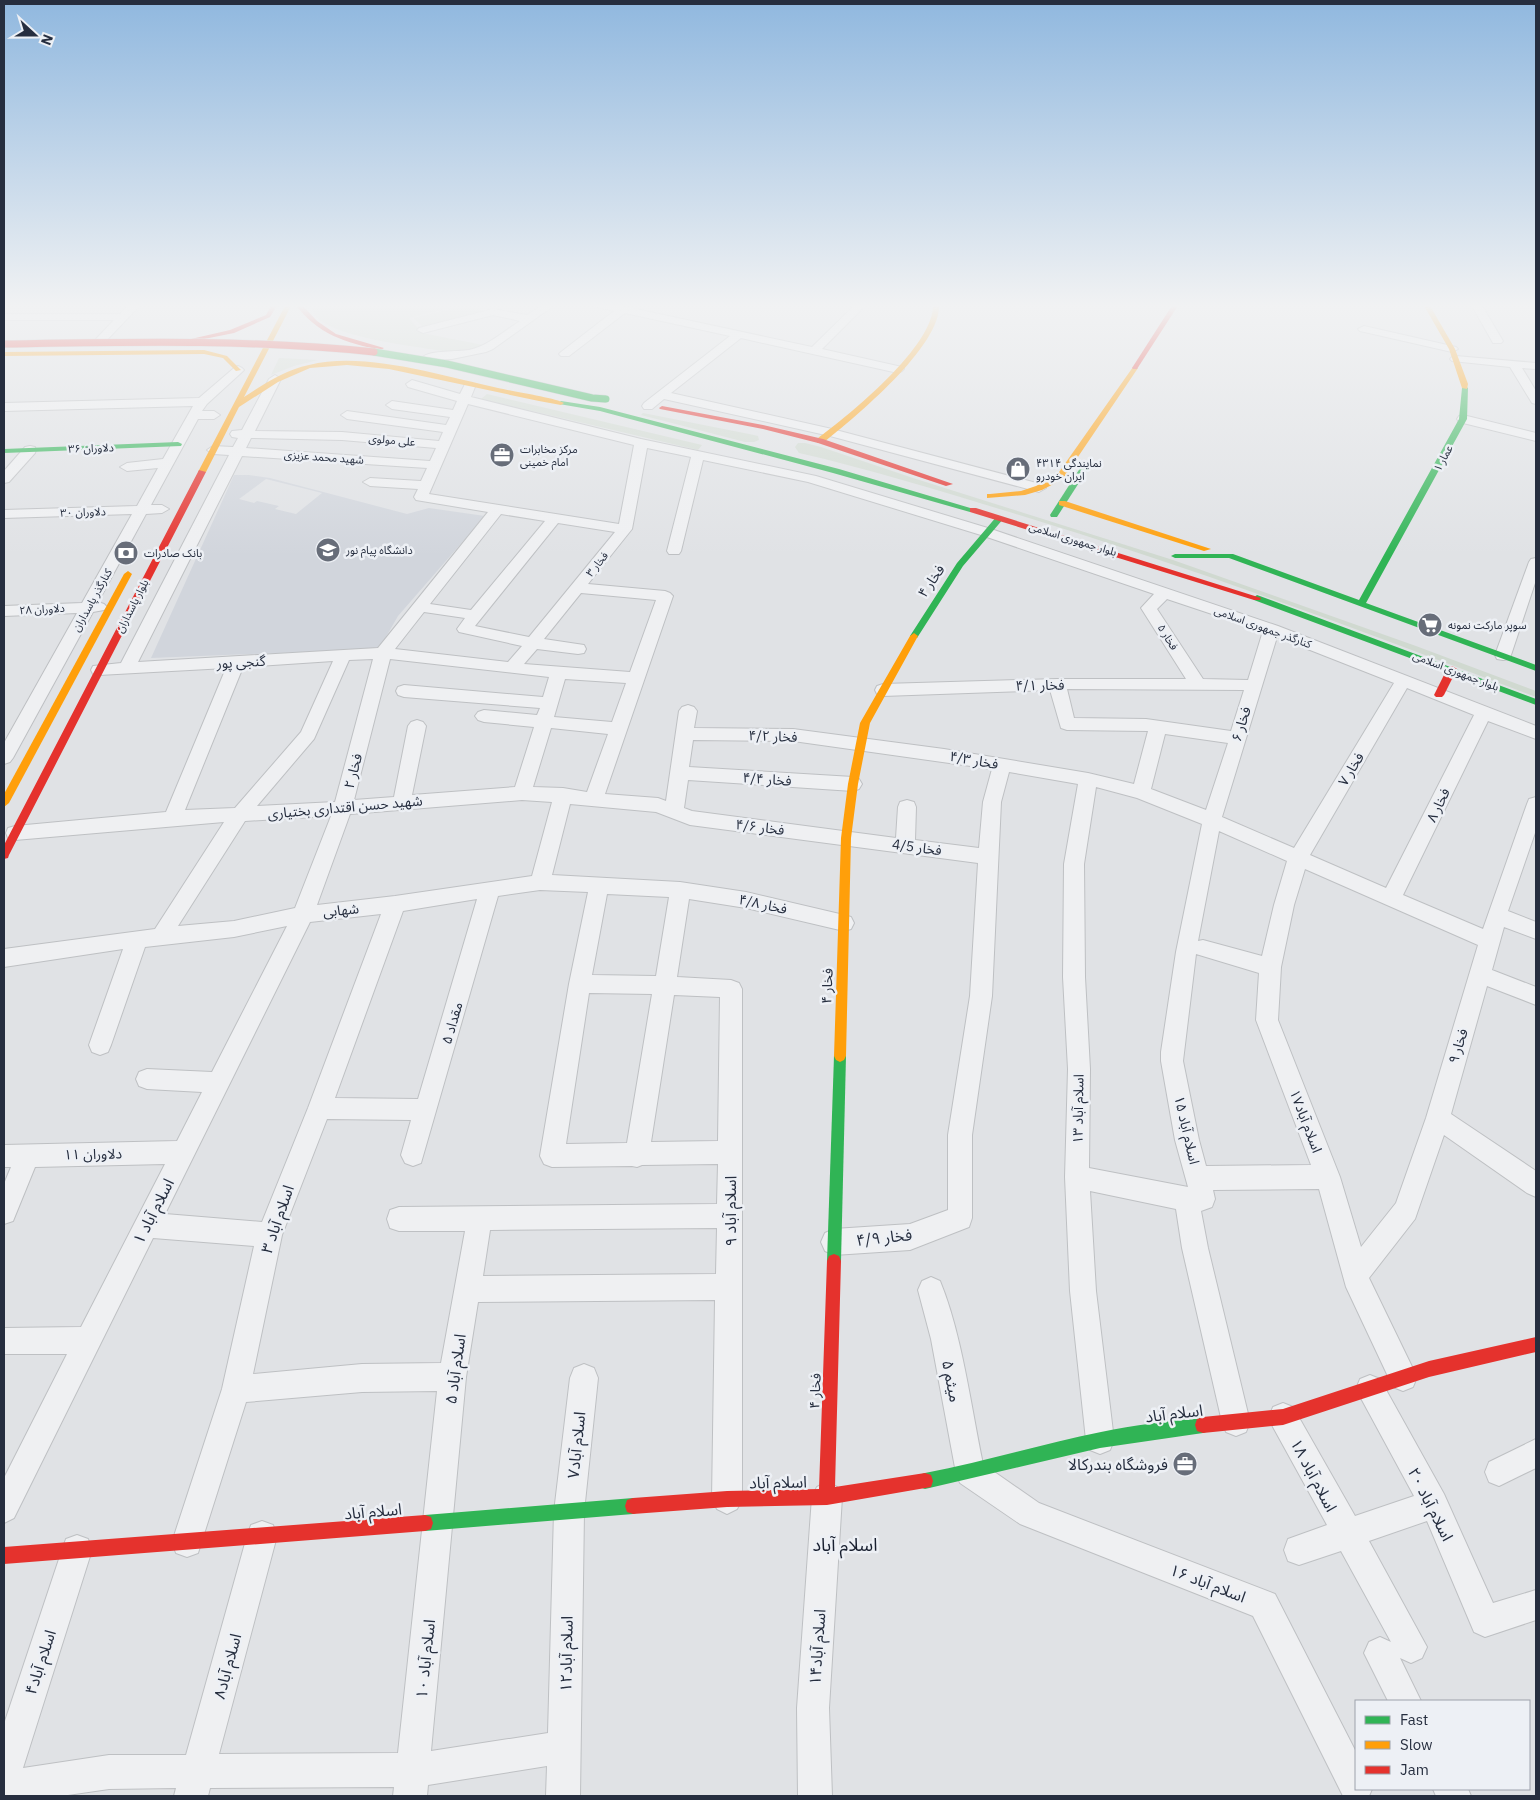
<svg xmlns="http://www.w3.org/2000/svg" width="1540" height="1800" font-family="'IBM Plex Sans','Noto Sans Arabic',sans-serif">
<rect width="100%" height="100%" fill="#e0e2e5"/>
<path fill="#d1d5dc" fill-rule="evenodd" d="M234,475h15l21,3 137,36 22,-6 56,8 -87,100 -19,33 -228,9zM266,479l56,14 -26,21 -21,-5 4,-3 -22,-5 -3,2 -15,-4z"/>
<g fill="#d0d9d0">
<path d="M310,304h155l-56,14 13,15 61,12c-11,7 -22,7 -34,7 -28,-5 -118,-14 -134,-37 -2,-3 -3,-8 -5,-11z"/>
<polygon points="469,304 475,304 485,313 425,329 414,318"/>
<polygon points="279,358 318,360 294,366 271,375"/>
<polygon points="487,394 702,445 698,450 481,399"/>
<polygon points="643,413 754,435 758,436 759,440 754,442 745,442 641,415"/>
<path d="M798,443h7l16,4 92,31 260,82 243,86 120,45v6c-175,-67 -351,-132 -530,-186 -69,-21 -137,-42 -207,-58l-4,-6z"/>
</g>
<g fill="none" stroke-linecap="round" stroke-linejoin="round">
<defs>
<g id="street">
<polygon points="130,304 141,304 106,341 102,342 96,339 114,320 4,320 4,314 120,314"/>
<path d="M544,304h12l-63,45 -7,3 -34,7 -23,1 -6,-3c7,-7 35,-5 46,-7 19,-4 35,-19 51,-29l-27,-6 -70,18 -6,-3 2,-2 74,-19 34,6z"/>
<polygon points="592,304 613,304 812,347 856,304 867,304 822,349 902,367 904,369 902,371 898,373 741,338 671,393 832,429 1044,485 1046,488 1039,492 830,436 664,399 652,409 644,409 642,406 644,403 730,336 625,313 569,356 561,356 559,354 561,352 614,311 593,306"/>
<polygon points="1471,304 1481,304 1503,341 1501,343 1493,343"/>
<polygon points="1364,326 1456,347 1458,349 1452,352 1360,331 1358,329"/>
<polygon points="1456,356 1536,363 1536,369 1522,368 1536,391 1536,404 1532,403 1510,367 1452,361 1450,359 1452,357"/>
<polygon points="238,366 242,368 244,370 242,372 207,404 202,411 214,411 220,415 214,419 198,419 151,505 162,505 169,509 162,513 146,514 98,602 104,604 107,607 104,610 93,612 13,758 10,762 4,764 4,743 77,613 4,616 4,606 82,603 132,514 4,518 4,510 137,506 158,468 127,471 120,467 127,463 163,459 193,406 4,411 4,403 199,398 234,368"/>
<path d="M275,375l6,4 -26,52 87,1 97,9 4,-9 -96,-13 -6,-4 6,-4 99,14 4,-8 -58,-8 -6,-4 6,-4 61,9 4,-9 -49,-14 -2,-3 6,-4 48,14 5,-10 4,-1 6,4 -4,10 170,42 175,37 175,53 287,97 258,100v13l-48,-18 -85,174 80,34 44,-125 2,-5 7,-2v33l-28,81 28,11v17l-32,-12 -12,43 44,17v18l-49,-19 -36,128 85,57v26l-9,-4 -83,-58 -29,84 -46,59 48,99 -4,10 -10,4 -10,-4 -47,-100 -27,-98 -106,1 2,9 -3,8 -11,4 7,37 42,174 -4,10 -10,4 -10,-4 -4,-10 -40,-174 -6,-39 -86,-18 6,100 18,149 -4,10 -10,4 -10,-4 -4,-10 -16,-149 -5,-114 3,-108 -5,-92 1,-113 14,-80 -69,-12 -8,30 -9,194 -20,139v83l-3,9 -59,23 -76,5 -9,-4 -4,-9 4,-9 9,-4 76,-5 38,-14v-75l22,-139 8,-133 -288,-38 -34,-13 -86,-8 -18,71 128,7 66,10 98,23 7,2 3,6 -3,6 -7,2 -98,-23 -57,-9 -12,78 54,3 8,3 3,6v510l-5,10 -10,5 -10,-5 -5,-10 3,-199 -237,2 -12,75 -35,374 117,-18 6,-221 16,-134 4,-10 10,-4 10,4 4,10 -14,134 -4,284h-34l1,-30 -119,19 -1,11h-34l1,-9 -184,1 -2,8h-34l2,-8 -67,1 -48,7h-57v-72l58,-174 4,-11 11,-4 11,4 4,11 -69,218 86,-13h77l61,-219 4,-11 11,-4 11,4 4,11 -58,218 179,-1 39,-362 -75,1 -116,10 -48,151 -11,4 -11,-4 -4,-11 50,-153 32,-143 -101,-8 -139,280 -10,5v-45l63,-124h-63v-26l77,-1 84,-163 -130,3 -22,54 -9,3v-40l7,-17h-7v-22l173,-4 25,-49 -55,-3 -8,-3 -3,-7 3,-7 8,-3 65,3 75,-146 -53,11 -89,10 -34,98 -3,7 -8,3 -8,-3 -3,-7 34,-96 -119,18v-18l151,-20 69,-107 -209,18 -7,-2 -2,-5 2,-5 7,-2 151,-14 60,-144 -127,7 -6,-1 -2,-4 2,-4 28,-3 108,-208 -16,-1 -6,-4 6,-4 20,1 5,-9 -6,-1 -2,-3 2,-3 10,-1 27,-51zM468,404l166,41 -15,79 -190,-30zM251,438l91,2 94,8 -6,13 -184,-13zM647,448l44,9 -24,94 2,3h10l2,-3 22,-91 105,22 173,53 173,59 -13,14 45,71h-129l-174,5 -6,2 -2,4 2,4 6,2 167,-6 11,38 6,2 81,1 -14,53 -46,-11 -144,-24 -151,-20 -99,-1 3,-17 -3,-4 -6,-2 -6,2 -3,4 -13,90 -8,-3 -53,-4 68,-198 -3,-3 -5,-2 -77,-7 44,-55zM242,456l185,12 -6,13 -51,-3 -7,4 7,4 48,3 -4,8 2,3 72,12 -110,136 -240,14zM501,514l44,7 -74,89 -41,-6zM558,523l57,9 -86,105 -54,-11zM581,593l75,7 -26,72 -106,-8 13,-15 41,5 6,-1 2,-4 -2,-4 -40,-6zM1167,599l96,32 -15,49 -45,-1 -46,-70zM424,612l41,6 -8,11 2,3 63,14 -14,16 -113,-13zM1277,637l117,46 -100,165 -72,-31zM373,659l-38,143 -78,4 57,-67 35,-79zM390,659l159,18 -6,20 -139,-12 -6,2 -2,4 2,4 6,2 136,11 -3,7 -53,-5 -6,2 -3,4 3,4 6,2 50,5 -19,60 -103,8 14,-69 -3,-4 -6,-2 -6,2 -3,4 -14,71 -40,3zM333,661l-32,71 -66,76 -50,2 58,-143zM565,679l61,4 -14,39 -58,-5zM1407,688l67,27 -88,173 -76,-33zM1067,689l177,1 -13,41 -85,-12 -72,-1zM551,728l57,6 -21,58 -24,-4 -30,-1zM1165,734l63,9 -22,67 -55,-21zM693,740l100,1 199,28 -9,33 -4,46 -64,-8 1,-33 -2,-5 -7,-2 -7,2 -2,5 -2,31 -204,-27 -8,-3 4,-28 165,11 6,-2 3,-5 -3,-5 -6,-2 -164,-10zM1096,787l41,11 65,26 -26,128 -15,100v9l14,79 13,47 -99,-19 1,-99 -5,-92 -1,-113zM522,800l30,2 -20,74 -137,20 -78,9 33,-91zM331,816l-36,92 -61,13 -56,5 67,-105zM1219,831l68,30 -13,44 -12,51 -59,-16 -5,1zM1305,869l173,76 -52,173 -30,85 -35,44 -21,-70 -62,-157 3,-53 13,-62zM540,890l48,2 -19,92 -29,172 4,8 8,3 80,-1 5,1 5,-2 76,-1 -1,40 -318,3 -9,3 -3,9 3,9 9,3h66l-24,132 -79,1 -109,10 29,-139 45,-116 84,1 -10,35 4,8 8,3 8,-3 77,-267zM607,894l62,3 -13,79 -64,-1zM477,899l-59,200 -83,-1 68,-187zM381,914l-73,194 -46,114 -97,-8 145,-292zM1196,954l63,19 -3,47 55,145 -105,1 -7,-26 -16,-79zM589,993l63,1 -25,149 -61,1zM674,995l46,2 -2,144 -67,1zM717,1228l-1,46 -233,2 7,-46z"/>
<polygon points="1463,415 1536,433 1536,441 1459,422 1457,419 1459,416"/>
<polygon points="30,446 35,447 36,450 35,453 9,482 4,483 4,471 25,447"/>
<polygon points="1536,558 1536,580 1511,655 1509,659 1503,660 1497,659 1495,655 1529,562 1531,559"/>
<path d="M931,1277l9,4c22,53 31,126 43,183l56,39 236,91 81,158v37h16l-3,7h-26l-90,-180 -233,-92 -60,-41 -4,-10 -25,-134 -13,-49 4,-9z"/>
<polygon points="1370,1375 1380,1379 1444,1494 1493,1603 1536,1590 1536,1620 1485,1637 1474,1632 1427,1521 1369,1541 1427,1647 1422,1658 1411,1663 1400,1658 1421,1701 1388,1701 1364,1653 1369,1642 1380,1637 1391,1642 1341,1551 1299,1565 1288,1561 1284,1550 1288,1539 1327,1525 1273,1427 1269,1417 1273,1407 1283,1403 1293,1407 1355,1516 1414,1496 1356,1389 1360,1379"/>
<polygon points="1536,1439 1536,1468 1499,1486 1489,1482 1485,1472 1489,1462"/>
<polygon points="827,1482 837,1487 842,1497 829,1708 832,1796 798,1796 797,1708 812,1497 817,1487"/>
<polygon points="1433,1789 1468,1789 1471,1796 1436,1796"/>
</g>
</defs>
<use href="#street" stroke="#bec0c3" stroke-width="2"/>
<use href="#street" fill="#eff0f2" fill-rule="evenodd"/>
<g fill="#30b455" fill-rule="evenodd">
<polygon points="1465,386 1468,388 1467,419 1366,603 1536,665 1536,671 1229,558 1175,558 1171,556 1175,554 1233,554 1359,600 1459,419 1462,388"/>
<polygon points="561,401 600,407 839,469 977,510 970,512 833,473 600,411 559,404 558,403"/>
<polygon points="178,442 182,444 181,446 4,453 4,449"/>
<polygon points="1084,462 1091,464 1057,517 1051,517 1050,515"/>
<polygon points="997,516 1004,518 963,566 917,638 911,638 910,636 957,563"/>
<polygon points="1257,595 1536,699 1536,705 1254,600 1253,598"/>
<polygon points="840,1050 844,1052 846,1056 841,1261 839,1266 834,1268 829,1266 827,1261 834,1056 836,1052"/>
<path d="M1203,1417l6,2 2,6 -2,6 -6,2 -103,15 -175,41 -6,-2 -2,-6 2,-6 6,-2c59,-11 117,-29 176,-41 33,-7 68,-11 102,-15z"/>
<polygon points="633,1498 639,1500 641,1506 639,1512 633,1514 425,1531 419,1529 417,1523 419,1517 425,1515"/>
</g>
<g fill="#ff9f0a" fill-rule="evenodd">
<path d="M286,304h6l-48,93c20,-13 41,-27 65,-32 56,-14 133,11 189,23 13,3 58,10 66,15l-3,2 -22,-4 -150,-32 -42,-4 -37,3 -32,14 -39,25 -33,65 -7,2 -1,-2z"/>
<path d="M933,304h6c3,42 -85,114 -116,139h-6v-4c32,-24 118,-93 116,-135z"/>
<polygon points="1423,304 1429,304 1455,349 1468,384 1467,389 1462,388 1449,349"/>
<polygon points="204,350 227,356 241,370 236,371 223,358 204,354 4,356 4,352"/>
<polygon points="1133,367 1138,368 1063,479 1042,490 1025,495 987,498 987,494 990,494 1021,491 1036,486 1057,475"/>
<polygon points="1059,501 1065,501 1211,549 1204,551 1059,505"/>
<polygon points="128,571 132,574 9,803 4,807 4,794 124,574"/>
<polygon points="914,633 918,636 870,723 858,784 851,838 846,1056 844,1060 840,1062 836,1060 834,1056 841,838 848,784 860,723 910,636"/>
</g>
<g fill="#e5322d" fill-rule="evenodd">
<polygon points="272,304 278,304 270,317 234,333 194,341 191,339 230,330 266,315"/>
<path d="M295,304h6l16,17 19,13 48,14 -3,2c-35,-7 -64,-16 -86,-46z"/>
<polygon points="1173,304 1179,304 1137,369 1133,369 1132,368"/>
<polygon points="662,406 763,425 823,439 953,484 946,486 818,443 763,429 660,409 659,408"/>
<polygon points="199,470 206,472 9,855 8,858 4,859 4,845"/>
<polygon points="970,508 976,508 1261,598 1260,600 1254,600 970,512"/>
<polygon points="1452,666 1457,669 1444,695 1442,697 1436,697 1434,695 1447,669"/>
<polygon points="834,1254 839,1256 841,1261 835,1487 925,1473 931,1475 933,1481 931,1487 827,1505 727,1507 633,1514 627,1512 625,1506 627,1500 633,1498 727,1491 819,1489 827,1261 829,1256"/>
<polygon points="1536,1337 1536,1352 1429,1377 1283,1425 1203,1433 1197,1431 1195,1425 1197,1419 1203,1417 1283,1409 1429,1361"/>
<polygon points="425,1515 431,1517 433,1523 431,1529 425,1531 4,1564 4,1547"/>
</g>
<defs>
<polyline id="fast-bridge" points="374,352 447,364 592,398 606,399"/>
<path id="jam-bridge" d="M4,344c124,-2 247,-5 370,8"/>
</defs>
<use href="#fast-bridge" stroke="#bcbfc3" stroke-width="8" stroke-linecap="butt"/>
<use href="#jam-bridge" stroke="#bcbfc3" stroke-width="8" stroke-linecap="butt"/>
<use href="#fast-bridge" stroke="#30b455" stroke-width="7"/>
<use href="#jam-bridge" stroke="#e5322d" stroke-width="7"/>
</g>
<linearGradient id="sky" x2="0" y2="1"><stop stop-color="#90b8df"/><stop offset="0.55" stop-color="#f1f2f3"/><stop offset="1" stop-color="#f1f2f3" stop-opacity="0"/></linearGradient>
<rect width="1540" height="556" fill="url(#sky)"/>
<defs>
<symbol id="office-disc" viewBox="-11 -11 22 22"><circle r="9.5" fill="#676d79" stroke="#edf0f5"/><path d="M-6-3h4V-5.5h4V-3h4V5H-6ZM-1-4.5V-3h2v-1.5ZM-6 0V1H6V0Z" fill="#fff"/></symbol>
<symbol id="shop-disc" viewBox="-11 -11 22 22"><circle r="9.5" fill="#676d79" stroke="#edf0f5"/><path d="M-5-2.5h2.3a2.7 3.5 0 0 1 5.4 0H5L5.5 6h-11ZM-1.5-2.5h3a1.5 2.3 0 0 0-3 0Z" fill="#fff"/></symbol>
<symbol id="university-disc" viewBox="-11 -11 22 22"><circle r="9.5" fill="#676d79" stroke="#edf0f5"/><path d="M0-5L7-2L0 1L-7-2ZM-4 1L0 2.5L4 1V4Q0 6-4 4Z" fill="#fff"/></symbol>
<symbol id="bank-disc" viewBox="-11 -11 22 22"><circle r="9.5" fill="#676d79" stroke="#edf0f5"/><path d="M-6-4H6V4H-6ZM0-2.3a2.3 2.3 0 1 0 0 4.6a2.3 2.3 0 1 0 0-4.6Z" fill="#fff"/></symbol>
<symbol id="supermarket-disc" viewBox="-11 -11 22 22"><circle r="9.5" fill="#676d79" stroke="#edf0f5"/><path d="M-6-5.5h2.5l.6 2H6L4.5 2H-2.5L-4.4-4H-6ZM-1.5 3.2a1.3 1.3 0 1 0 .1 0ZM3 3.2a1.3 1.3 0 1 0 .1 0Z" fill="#fff"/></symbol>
</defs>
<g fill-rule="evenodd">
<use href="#office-disc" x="488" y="441" width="28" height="28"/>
<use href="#shop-disc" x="1004" y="455" width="28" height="28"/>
<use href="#university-disc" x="314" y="536" width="28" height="28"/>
<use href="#bank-disc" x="112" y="539" width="28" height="28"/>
<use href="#supermarket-disc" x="1416" y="611" width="28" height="28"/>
<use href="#office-disc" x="1171" y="1450" width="28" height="28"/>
</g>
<g text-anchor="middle" stroke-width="5" stroke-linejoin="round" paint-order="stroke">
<g font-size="11" fill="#262e3f" stroke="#edf0f5">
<text transform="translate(392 440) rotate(5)" y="4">علی مولوی</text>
<text transform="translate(91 448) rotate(-2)" y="4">دلاوران ۳۶</text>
<text transform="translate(324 457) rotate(4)" y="4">شهید محمد عزیزی</text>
<text transform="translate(1443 458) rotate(-62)" y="4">عمار ۱</text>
<text transform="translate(83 512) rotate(-2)" y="4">دلاوران ۳۰</text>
<text transform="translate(1073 539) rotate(17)" y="4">بلوار جمهوری اسلامی</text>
<text transform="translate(597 564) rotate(-51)" y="4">فخار ۳</text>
<text transform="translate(92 600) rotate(-61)" y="4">کنارگذر پاسداران</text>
<text transform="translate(132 606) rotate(-63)" y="4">بلوار پاسداران</text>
<text transform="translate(42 609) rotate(-3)" y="4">دلاوران ۲۸</text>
<text transform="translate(1263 627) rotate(20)" y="4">کنارگذر جمهوری اسلامی</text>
<text transform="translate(1168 637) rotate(58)" y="4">فخار ۵</text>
<text transform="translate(1456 671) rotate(21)" y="4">بلوار جمهوری اسلامی</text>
</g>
<g font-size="11" fill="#262e3f" stroke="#edf0f5" text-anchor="start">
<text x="520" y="453">مرکز مخابرات<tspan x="520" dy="13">امام خمینی</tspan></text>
<text x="1036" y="467">نمایندگی ۴۳۱۴<tspan x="1036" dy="13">ایران خودرو</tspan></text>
<text x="346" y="554">دانشگاه پیام نور</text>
<text x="144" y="557">بانک صادرات</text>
<text x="1448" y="629">سوپر مارکت نمونه</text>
</g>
<g font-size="14" fill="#262e3f" stroke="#edf0f5">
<text transform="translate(931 581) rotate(-56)" y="5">فخار ۴</text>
<text transform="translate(241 662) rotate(-3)" y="5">گنجی پور</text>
<text transform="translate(1040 685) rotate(-1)" y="5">فخار ۴/۱</text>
<text transform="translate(1241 724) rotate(-73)" y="5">فخار ۶</text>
<text transform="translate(773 736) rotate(2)" y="5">فخار ۴/۲</text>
<text transform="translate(974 760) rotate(10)" y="5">فخار ۴/۳</text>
<text transform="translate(1351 769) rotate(-59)" y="5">فخار ۷</text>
<text transform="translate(353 771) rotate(-75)" y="5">فخار ۲</text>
<text transform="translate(767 779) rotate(4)" y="5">فخار ۴/۴</text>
<text transform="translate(1438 805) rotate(-64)" y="5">فخار ۸</text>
<text transform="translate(345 807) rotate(-5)" y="5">شهید حسن اقتداری بختیاری</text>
<text transform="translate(760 827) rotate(7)" y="5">فخار ۴/۶</text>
<text transform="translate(917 847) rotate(8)" y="5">فخار 4/5</text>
<text transform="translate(763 904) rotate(12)" y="5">فخار ۴/۸</text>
<text transform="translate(341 910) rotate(-6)" y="5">شهابی</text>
<text transform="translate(827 986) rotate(-88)" y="5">فخار ۴</text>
<text transform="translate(452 1023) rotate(-74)" y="5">مقداد ۵</text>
<text transform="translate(1458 1046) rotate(-73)" y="5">فخار ۹</text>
<text transform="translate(1078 1109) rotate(-89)" y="5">اسلام آباد ۱۳</text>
<text transform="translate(1306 1121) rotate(69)" y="5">اسلام آباد۱۷</text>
<text transform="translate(1187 1130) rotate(77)" y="5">اسلام آباد ۱۵</text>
<text transform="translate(93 1154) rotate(-1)" y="5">دلاوران ۱۱</text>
<text transform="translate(815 1391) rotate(-88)" y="5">فخار ۴</text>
</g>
<g font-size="16" fill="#262e3f" stroke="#edf0f5">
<text transform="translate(153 1211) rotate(-63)" y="6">اسلام آباد ۱</text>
<text transform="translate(730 1211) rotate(-90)" y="6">اسلام آباد ۹</text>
<text transform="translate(277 1219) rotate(-71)" y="6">اسلام آباد ۳</text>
<text transform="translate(884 1237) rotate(-6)" y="6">فخار ۴/۹</text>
<text transform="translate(455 1369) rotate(-82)" y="6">اسلام آباد ۵</text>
<text transform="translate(952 1381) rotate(79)" y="6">میثم ۵</text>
<text transform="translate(1174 1413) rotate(-7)" y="6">اسلام آباد</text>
<text transform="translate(576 1445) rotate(-84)" y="6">اسلام آباد۷</text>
<text transform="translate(1314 1475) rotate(62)" y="6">اسلام آباد ۱۸</text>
<text transform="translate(778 1482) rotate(-1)" y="6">اسلام آباد</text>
<text transform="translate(1431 1504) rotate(63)" y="6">اسلام آباد ۲۰</text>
<text transform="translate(373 1511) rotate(-5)" y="6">اسلام آباد</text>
<text transform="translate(1208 1583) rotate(21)" y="6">اسلام آباد ۱۶</text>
<text transform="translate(817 1647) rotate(-86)" y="6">اسلام آباد۱۴</text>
<text transform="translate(566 1654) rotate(-89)" y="6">اسلام آباد۱۲</text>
<text transform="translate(425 1659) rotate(-84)" y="6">اسلام آباد ۱۰</text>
<text transform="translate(40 1662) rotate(-72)" y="6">اسلام آباد۴</text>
<text transform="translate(227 1666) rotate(-75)" y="6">اسلام آباد۸</text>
</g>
<g font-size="16" fill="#262e3f" stroke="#edf0f5" text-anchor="end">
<text x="1168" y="1470">فروشگاه بندرکالا</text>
</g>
<g font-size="18" fill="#181f2f" stroke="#edf0f5">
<text x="845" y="1551">اسلام آباد</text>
</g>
</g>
<rect width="1540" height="1800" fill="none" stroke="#262e3f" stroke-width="10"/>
<rect x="1355" y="1700" width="175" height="90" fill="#edf0f5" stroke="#9da2ac"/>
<rect x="1365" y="1716" width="25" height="8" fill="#30b455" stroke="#9da2ac"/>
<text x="1400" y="1725" font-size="15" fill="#262e3f">Fast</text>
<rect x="1365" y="1741" width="25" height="8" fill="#ff9f0a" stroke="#9da2ac"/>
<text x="1400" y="1750" font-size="15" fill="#262e3f">Slow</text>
<rect x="1365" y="1766" width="25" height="8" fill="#e5322d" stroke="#9da2ac"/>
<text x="1400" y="1775" font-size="15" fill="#262e3f">Jam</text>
<g transform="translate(35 35) rotate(111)" stroke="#edf0f5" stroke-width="4" paint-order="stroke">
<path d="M0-4L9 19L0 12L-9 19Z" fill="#262e3f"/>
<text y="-8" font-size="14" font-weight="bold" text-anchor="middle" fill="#262e3f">N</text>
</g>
</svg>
